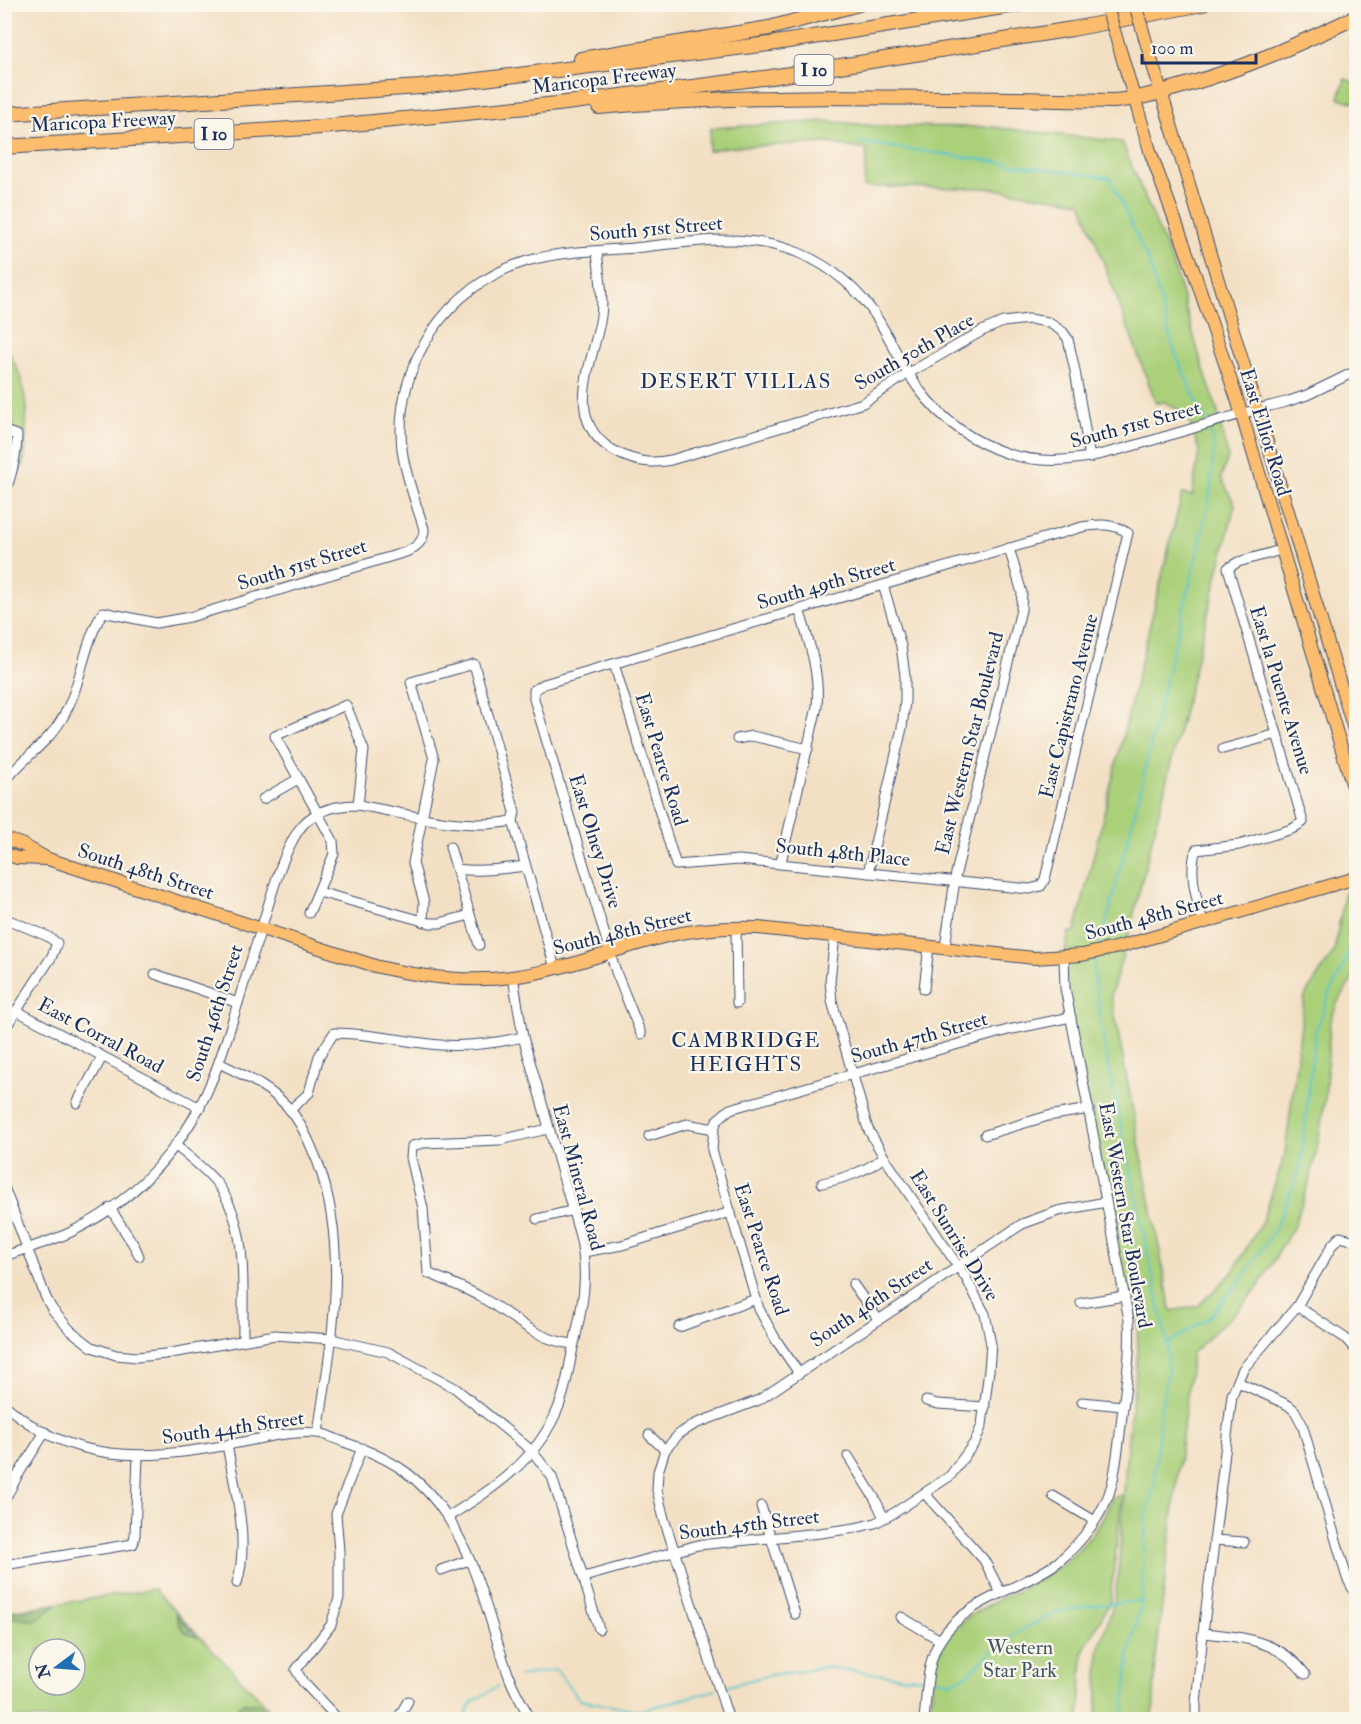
<svg xmlns="http://www.w3.org/2000/svg" width="1361" height="1724" font-family="'IM FELL Double Pica',serif">
<rect width="100%" height="100%" fill="#fbf7ec"/>
<filter id="ink" filterUnits="userSpaceOnUse"><feTurbulence type="fractalNoise" baseFrequency=".0167" numOctaves="2"/><feDisplacementMap in="SourceGraphic" scale="12" xChannelSelector="R" yChannelSelector="G"/><feConvolveMatrix kernelMatrix="1 2 1 2 8 2 1 2 1" color-interpolation-filters="sRGB"/></filter>
<filter id="wash" filterUnits="userSpaceOnUse"><feTurbulence type="fractalNoise" baseFrequency=".008" numOctaves="4" result="noise"/><feDisplacementMap in="SourceGraphic" scale="24" xChannelSelector="R" yChannelSelector="G"/><feGaussianBlur stdDeviation="1.35" result="paint"/><feColorMatrix in="noise" values="0 0 0 0 0 0 0 0 0 0 0 0 0 0 0 0 0 1.4 0 .05"/><feComposite in="paint" operator="in"/></filter>
<g filter="url(#wash)">
<rect width="100%" height="100%" fill="#f3e0c4"/>
<g fill="#aad07a" stroke="#62806c" stroke-width="1.5" fill-rule="evenodd">
<polygon points="1345,79 1356,83 1356,103 1339,98"/>
<polygon points="828,121 876,126 991,127 1122,142 1174,267 1199,355 1217,409 1228,457 1221,478 1235,504 1129,933 1111,995 1171,1311 1198,1306 1232,1273 1262,1222 1285,1154 1304,1000 1307,992 1334,952 1345,892 1356,890 1356,974 1338,1001 1330,1023 1325,1099 1317,1149 1308,1186 1293,1228 1258,1287 1241,1307 1192,1353 1156,1657 1153,1719 1097,1719 1099,1650 1115,1598 1119,1565 1127,1446 1138,1354 1137,1320 1125,1296 1065,988 1064,956 1069,932 1075,932 1182,494 1192,496 1199,451 1188,416 1165,402 1156,403 1081,202 988,188 864,187 867,150 829,143 726,147 708,151 711,128"/>
<polygon points="4,341 20,375 27,408 24,465 5,482 5,431 11,432 13,426 5,390"/>
<path d="M1122,1495l-12,107 -27,49 -3,68 -151,1c3,-25 3,-54 15,-77 16,-29 54,-42 82,-56 38,-19 72,-49 86,-90z"/>
<path d="M154,1589l125,130h-274l-1,-107zM39,1649h36v36h-36z"/>
</g>
<g fill="#87b26a" stroke="#517064" stroke-width="1.5">
<polygon points="58,1604 36,1621 14,1618 5,1614 5,1612"/>
<path d="M176,1614l22,23c-14,-3 -19,-9 -22,-23z"/>
<path d="M244,1703h16l16,16c-13,1 -31,0 -38,-12z"/>
</g>
<g fill="none" stroke-linecap="round" stroke-linejoin="round">
<g stroke="#58c5cc" stroke-width="2">
<polyline points="858,142 1110,178 1150,265 1175,353 1206,422"/>
<polyline points="1100,947 1139,796 1159,707 1200,543 1210,493 1214,445 1208,427"/>
<polyline points="1096,958 1093,969 1105,1050 1167,1344 1168,1372 1160,1411 1154,1487 1146,1515 1142,1601 1129,1652 1124,1711 1125,1720"/>
<polyline points="1167,1344 1208,1318 1241,1280 1274,1231 1300,1170 1315,1033 1329,995 1345,963 1354,935 1352,896"/>
<polyline points="519,1676 556,1670 580,1700 639,1711 716,1690"/>
<polyline points="931,1678 952,1682 969,1674 992,1651 1021,1630 1055,1613 1086,1606 1142,1601"/>
<polyline points="721,1688 766,1676 825,1667 900,1677 926,1678"/>
<polyline points="463,1720 472,1702 498,1686"/>
</g>
</g>
</g>
<g filter="url(#ink)">
<g fill="none" stroke-linecap="round" stroke-linejoin="round">
<defs>
<g id="minor">
<path d="M597,252c2,20 7,44 4,64 -7,46 -42,107 17,137 18,9 33,11 53,7l192,-57 46,-30 73,-42 21,-9 26,-3 19,3 15,10 5,7 7,32 15,87"/>
<path d="M4,431l13,4c0,21 -6,42 -13,61"/>
<path d="M614,664l62,201 63,-5 291,29 11,-3 4,-7 83,-346c-15,-10 -29,-9 -46,-6l-538,157 -10,6v9l82,273 25,62"/>
<polyline points="737,739 752,736 808,749"/>
<polyline points="1223,749 1277,734"/>
<path d="M4,783c17,-24 45,-40 59,-66 19,-33 20,-73 40,-105l53,11 34,-6 216,-65c10,-5 18,-10 18,-23 -8,-26 -19,-54 -22,-80 -9,-84 45,-164 125,-188 34,-10 72,-10 107,-13 55,-6 111,-17 165,5 32,13 62,38 80,68 13,22 24,46 39,67 23,31 54,54 91,66 52,16 100,-1 151,-16 42,-12 84,-26 126,-36l21,-7 49,-24"/>
<polyline points="263,799 298,779"/>
<polyline points="513,821 555,968"/>
<polyline points="450,847 479,945"/>
<path d="M781,862l36,-155c3,-35 -8,-65 -18,-98"/>
<path d="M457,869c23,3 45,0 68,-3"/>
<polyline points="868,873 902,728 905,701 905,676 901,646 883,585"/>
<polyline points="319,892 430,923 440,923 470,915"/>
<polyline points="309,913 334,854 333,841 275,736 346,705 364,750 358,805"/>
<polyline points="4,918 47,936 57,943 52,956 4,1030"/>
<polyline points="423,922 424,902 413,863 434,759 411,682 474,664 515,812 513,821"/>
<path d="M1203,922c-6,-22 -15,-49 -7,-72l43,-5 53,-16 11,-7 -75,-254 10,-6 43,-12"/>
<polyline points="736,927 737,1003"/>
<polyline points="945,947 956,873 1021,610 1022,593 1009,548"/>
<polyline points="155,974 238,1003"/>
<polyline points="924,989 929,946"/>
<polyline points="17,1011 200,1108"/>
<path d="M219,1063c23,11 56,27 72,48 12,15 20,35 27,52 32,88 13,181 0,270"/>
<polyline points="77,1103 102,1057"/>
<path d="M290,1110l19,-17 10,-37 15,-23c36,0 71,9 106,12 29,2 56,-2 83,-8"/>
<path d="M548,1129l-48,11 -76,3 -12,3 -1,12 12,50 5,65c16,7 35,14 51,23 31,17 57,45 94,48"/>
<polyline points="714,1129 712,1150 759,1309 776,1340 799,1373"/>
<polyline points="985,1135 1048,1116 1089,1109"/>
<polyline points="649,1136 687,1124 714,1129 717,1120 730,1109 1008,1030 1071,1017"/>
<path d="M175,1145c14,12 29,23 41,37 34,44 26,105 27,157"/>
<path d="M822,1183c23,-5 43,-11 62,-26"/>
<polyline points="4,1187 46,1298 52,1309 70,1330 92,1347 116,1355 137,1357 165,1354 275,1335 331,1339 388,1352 455,1388 532,1451 552,1477 599,1629"/>
<polyline points="110,1208 135,1247 139,1256"/>
<polyline points="537,1219 574,1210"/>
<polyline points="584,1252 622,1245 731,1212"/>
<path d="M4,1256c22,-7 45,-14 65,-23 46,-22 84,-55 113,-97 26,-37 39,-78 52,-120 10,-34 21,-67 31,-100 9,-29 17,-60 33,-85 14,-21 37,-26 60,-26 52,9 101,26 155,16"/>
<polyline points="853,1284 878,1319"/>
<polyline points="1081,1303 1125,1296"/>
<polyline points="1297,1306 1345,1338 1356,1350"/>
<polyline points="679,1327 756,1299"/>
<polyline points="1238,1382 1288,1405 1295,1411 1302,1424 1347,1578 1356,1595"/>
<polyline points="926,1401 938,1404 985,1407"/>
<polyline points="1082,1402 1123,1406"/>
<path d="M4,1404c67,61 141,56 224,41 27,-5 62,-15 90,-12 8,1 17,6 26,9 46,16 76,33 104,76 31,48 42,108 62,161 5,14 14,27 21,41"/>
<polyline points="649,1435 665,1450"/>
<path d="M227,1445c8,45 23,94 10,138"/>
<polyline points="848,1456 875,1499 884,1518"/>
<polyline points="925,1494 984,1560 1001,1593"/>
<polyline points="1053,1496 1095,1521"/>
<polyline points="4,1501 18,1475 45,1432"/>
<polyline points="761,1506 795,1614"/>
<path d="M448,1517c46,-29 90,-57 111,-111 8,-19 10,-42 15,-62 9,-40 15,-68 6,-108l-57,-199 -10,-60"/>
<polyline points="1214,1540 1244,1542"/>
<polyline points="4,1565 133,1544 135,1535 138,1456"/>
<polyline points="441,1570 469,1560"/>
<polyline points="584,1577 698,1545 820,1533 855,1528 875,1523 894,1513 950,1476 975,1442 982,1425 989,1370 991,1344 985,1314 966,1278 884,1157 868,1129 832,1001 830,981 835,936"/>
<polyline points="901,1617 940,1640"/>
<path d="M1203,1633c37,3 78,8 102,41"/>
<polyline points="339,1720 303,1682 296,1670 331,1625 339,1598 339,1551 336,1514 362,1448"/>
<polyline points="397,1720 408,1701"/>
<polyline points="729,1720 664,1519 657,1490 658,1472 665,1450 679,1434 695,1424 759,1400 1022,1224 1058,1211 1106,1202"/>
<path d="M924,1720c3,-26 2,-59 17,-81 26,-41 80,-49 117,-77 23,-19 47,-49 54,-78 6,-25 8,-52 11,-77 4,-29 8,-57 6,-87l-64,-332 -1,-32"/>
<polyline points="1196,1720 1196,1703 1203,1633 1232,1395 1243,1369 1297,1306 1333,1244 1340,1237 1356,1241"/>
</g>
<g id="major">
<polyline points="1149,52 1356,736"/>
<polyline points="1123,60 1151,154 1195,275 1237,399 1356,797"/>
<path d="M4,838l19,7 25,14 327,107c45,11 91,17 137,11 52,-7 100,-27 151,-40 31,-8 63,-10 95,-9l276,30 48,-3 37,-8 237,-69"/>
<polyline points="4,853 17,858 45,859"/>
</g>
<g id="highway">
<polyline points="581,59 769,28 859,4"/>
<path d="M599,107c171,-15 343,-9 515,-6 25,-2 48,-9 72,-16 59,-17 115,-42 170,-68"/>
<polyline points="4,114 420,87 769,44 1022,4"/>
<polyline points="4,147 322,127 558,104 771,77 1072,29 1203,4"/>
</g>
</defs>
<use href="#minor" stroke="#3b4a6d" stroke-width="11"/>
<use href="#major" stroke="#3b4a6d" stroke-width="14"/>
<use href="#highway" stroke="#3b4a6d" stroke-width="16"/>
<use href="#minor" stroke="#fff" stroke-width="9"/>
<use href="#major" stroke="#fcbd6e" stroke-width="12"/>
<use href="#highway" stroke="#fcbd6e" stroke-width="14"/>
<defs>
<g id="major-bridge">
<polyline points="1106,4 1123,60"/>
<polyline points="1135,4 1149,52"/>
</g>
</defs>
<use href="#major-bridge" stroke="#3b4a6d" stroke-width="14" stroke-linecap="butt"/>
<use href="#major-bridge" stroke="#fcbd6e" stroke-width="12"/>
</g>
</g>
<g text-anchor="middle" stroke-width="4.5" stroke-linejoin="round" paint-order="stroke">
<g fill="#fbf7ec" stroke="#5e6b89" stroke-width="1.5">
<rect x="794.5" y="55" width="39" height="30" rx="4.5"/>
<rect x="194.5" y="119" width="39" height="30" rx="4.5"/>
</g>
<g font-size="18" font-weight="bold" fill="#1b2f5e">
<text x="814" y="76">I 10</text>
<text x="214" y="140">I 10</text>
</g>
<g font-size="20" fill="#1b2f5e" stroke="#fbf7ec">
<text transform="translate(604 78) rotate(-7)" y="7">Maricopa Freeway</text>
<text transform="translate(103 121) rotate(-3)" y="7">Maricopa Freeway</text>
<text transform="translate(656 228) rotate(-5)" y="7">South 51st Street</text>
<text transform="translate(914 351) rotate(-30)" y="7">South 50th Place</text>
<text transform="translate(1135 424) rotate(-15)" y="7">South 51st Street</text>
<text transform="translate(1266 432) rotate(73)" y="7">East Elliot Road</text>
<text transform="translate(302 564) rotate(-17)" y="7">South 51st Street</text>
<text transform="translate(826 583) rotate(-16)" y="7">South 49th Street</text>
<text transform="translate(1282 690) rotate(73)" y="7">East la Puente Avenue</text>
<text transform="translate(1068 706) rotate(-76)" y="7">East Capistrano Avenue</text>
<text transform="translate(969 743) rotate(-76)" y="7">East Western Star Boulevard</text>
<text transform="translate(662 759) rotate(73)" y="7">East Pearce Road</text>
<text transform="translate(596 841) rotate(73)" y="7">East Olney Drive</text>
<text transform="translate(843 852) rotate(6)" y="7">South 48th Place</text>
<text transform="translate(146 871) rotate(18)" y="7">South 48th Street</text>
<text transform="translate(1154 915) rotate(-15)" y="7">South 48th Street</text>
<text transform="translate(622 931) rotate(-14)" y="7">South 48th Street</text>
<text transform="translate(214 1013) rotate(-72)" y="7">South 46th Street</text>
<text transform="translate(101 1035) rotate(28)" y="7">East Corral Road</text>
<text transform="translate(919 1037) rotate(-16)" y="7">South 47th Street</text>
<text transform="translate(579 1177) rotate(75)" y="7">East Mineral Road</text>
<text transform="translate(1126 1215) rotate(80)" y="7">East Western Star Boulevard</text>
<text transform="translate(955 1235) rotate(58)" y="7">East Sunrise Drive</text>
<text transform="translate(762 1249) rotate(72)" y="7">East Pearce Road</text>
<text transform="translate(871 1302) rotate(-34)" y="7">South 46th Street</text>
<text transform="translate(233 1427) rotate(-8)" y="7">South 44th Street</text>
<text transform="translate(749 1524) rotate(-7)" y="7">South 45th Street</text>
</g>
<g font-size="20" fill="#3f5765" stroke="#fbf7ec">
<text x="1020" y="1654">Western<tspan x="1020" dy="23">Star Park</tspan></text>
</g>
<g font-size="21" letter-spacing="1.5" fill="#1b2f5e" stroke="#fbf7ec">
<text x="736" y="388">DESERT VILLAS</text>
<text x="746" y="1047">CAMBRIDGE<tspan x="746" dy="24">HEIGHTS</tspan></text>
</g>
</g>
<rect width="1361" height="1724" fill="none" stroke="#fbf7ec" stroke-width="24"/>
<g transform="translate(57 1667) rotate(254)"><circle r="28" fill="#fbf7ec" stroke="#a1a7b3" stroke-width="1.5"/>
<path d="M0-4.5L10 22L0 15L-10 22Z" fill="#1f6fb2"/>
<text y="-9" font-size="16" font-weight="bold" text-anchor="middle" fill="#1b2f5e">N</text>
</g>
<path d="M1142 54v9h114v-9" fill="none" stroke="#1b2f5e" stroke-width="3"/>
<text x="1151" y="54" font-size="18" fill="#1b2f5e" stroke="#fbf7ec" stroke-width="4.5" paint-order="stroke">100 m</text>
</svg>
